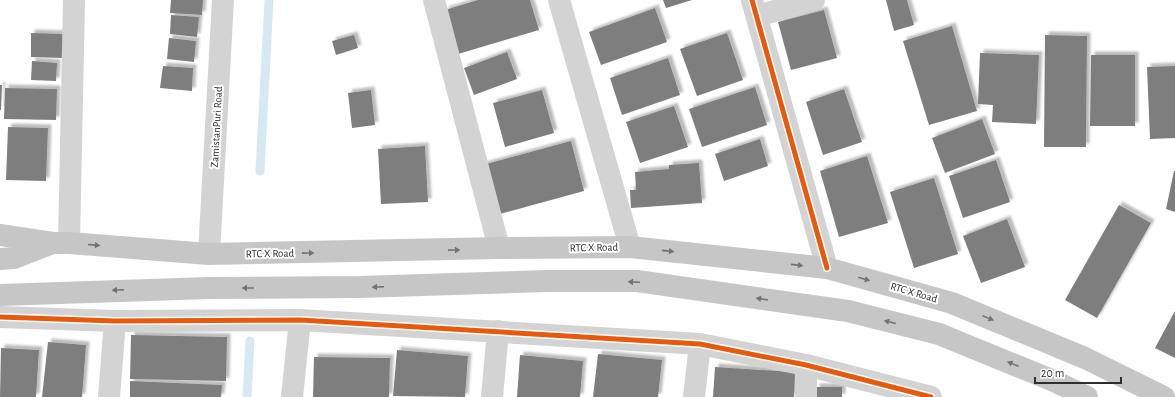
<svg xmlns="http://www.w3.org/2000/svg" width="1175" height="397" font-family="'Alegreya Sans',sans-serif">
<defs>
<filter id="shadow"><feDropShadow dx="3.5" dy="-3.5" stdDeviation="1" flood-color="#0004"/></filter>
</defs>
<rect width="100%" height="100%" fill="#fff"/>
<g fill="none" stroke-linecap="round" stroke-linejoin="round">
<g stroke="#d7e8f2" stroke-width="9">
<polyline points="260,171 269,0"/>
<polyline points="247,397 250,341"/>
</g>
</g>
<g fill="#7e7e7e" filter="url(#shadow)">
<polygon points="171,0 203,0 202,15 170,13"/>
<polygon points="478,0 530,0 539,30 458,54 445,10"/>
<polygon points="663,0 692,0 666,8"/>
<polygon points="886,0 907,0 914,25 894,31"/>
<polygon points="655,8 667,42 601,65 589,32"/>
<polygon points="824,10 837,58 791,70 778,22"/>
<polygon points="171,15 199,17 197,37 170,34"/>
<polygon points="952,26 977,111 929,125 903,41"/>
<polygon points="31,33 64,34 63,58 31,57"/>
<polygon points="727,33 743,80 697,96 680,49"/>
<polygon points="354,35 358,48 336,55 332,41"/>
<polygon points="1045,35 1087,36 1086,147 1044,147"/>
<polygon points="169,38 196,41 194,62 167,59"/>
<polygon points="507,52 517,79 474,95 464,68"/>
<polygon points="980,53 1039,55 1036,124 992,122 993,105 978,104"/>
<polygon points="1091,55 1135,55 1135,126 1090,126"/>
<polygon points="668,58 680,95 622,115 610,78"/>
<polygon points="32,61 57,63 56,81 31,80"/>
<polygon points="163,66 193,68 192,91 160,88"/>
<polygon points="1175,66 1175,138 1150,139 1147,67"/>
<polygon points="0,85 2,85 1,110 0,110"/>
<polygon points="755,87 767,125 702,147 689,109"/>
<polygon points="5,88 57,89 56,120 4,119"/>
<polygon points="844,89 862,142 823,155 806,102"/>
<polygon points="371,90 375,125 352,128 348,93"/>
<polygon points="542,90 554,133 505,147 493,103"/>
<polygon points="674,106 688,147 640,163 626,122"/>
<polygon points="982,119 995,154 945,173 932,138"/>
<polygon points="8,127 48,128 46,181 6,180"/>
<polygon points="760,139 768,166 724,181 715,154"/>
<polygon points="571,141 584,191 496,215 483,165"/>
<polygon points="425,146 428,202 381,204 378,149"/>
<polygon points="867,156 888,223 839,237 820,171"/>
<polygon points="996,160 1010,202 963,218 949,176"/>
<polygon points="699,163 702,203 631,208 630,190 636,190 635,172 669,169 669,165"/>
<polygon points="1174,171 1175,171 1175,212 1166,209"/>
<polygon points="934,178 958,254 914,268 890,192"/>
<polygon points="1119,205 1151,223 1097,318 1065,300"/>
<polygon points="1007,219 1025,267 981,283 963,236"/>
<polygon points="1175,311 1175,358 1155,348"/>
<polygon points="131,335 227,337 226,381 130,379"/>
<polygon points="48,342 86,345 82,397 42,397"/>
<polygon points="1,348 39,350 36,397 0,397"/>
<polygon points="397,350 468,356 465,397 393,396"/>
<polygon points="598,354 662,360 658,397 593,397"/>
<polygon points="520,355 583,361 580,397 517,397"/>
<polygon points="314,357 390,358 389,397 313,397"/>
<polygon points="715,367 795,372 794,397 713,397"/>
<polygon points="130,381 222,385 221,397 130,397"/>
<polygon points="816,387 842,387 842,397 817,397"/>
</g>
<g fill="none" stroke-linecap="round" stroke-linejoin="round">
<g stroke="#d3d3d3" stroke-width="22">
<polyline points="434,0 499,248"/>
<polyline points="559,0 630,247"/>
<polyline points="752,0 827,268"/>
<polyline points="757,16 814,0"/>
<polyline points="69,243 74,0"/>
<polyline points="209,254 223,0"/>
<polyline points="0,317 115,321 300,320 700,344 806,365 931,397"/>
<polyline points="109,397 115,321"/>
<polyline points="292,397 300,320"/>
<polyline points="492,397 498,331"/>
<polyline points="694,397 700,344"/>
<polyline points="806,397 806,365"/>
</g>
<g stroke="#c6c6c6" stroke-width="22">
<polyline points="0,235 53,243 69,243 209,254 499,248 630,247 827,268 952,303 1085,358 1164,397"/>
<polyline points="0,259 14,258 50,244"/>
<polyline points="0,295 209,288 360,287 547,281 637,281 848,311 939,334 1054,381 1087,397"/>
</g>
<defs>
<g id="cycleway">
<polyline points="752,0 827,268"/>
<polyline points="0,317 115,321 300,320 700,344 806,365 931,397"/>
</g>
</defs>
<use href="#cycleway" stroke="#fff" stroke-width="8"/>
<use href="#cycleway" stroke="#e8590c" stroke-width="5"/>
</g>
<defs><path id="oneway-solid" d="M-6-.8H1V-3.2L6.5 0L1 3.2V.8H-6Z"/></defs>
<g fill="#727272">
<use href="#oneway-solid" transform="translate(94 245) rotate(5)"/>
<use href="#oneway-solid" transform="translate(454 250) rotate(-1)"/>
<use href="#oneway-solid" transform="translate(668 251) rotate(6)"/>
<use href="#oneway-solid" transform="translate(308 253) rotate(-1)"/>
<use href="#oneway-solid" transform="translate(797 265) rotate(6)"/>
<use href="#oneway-solid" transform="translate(864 279) rotate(16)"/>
<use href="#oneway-solid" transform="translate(634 282) rotate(-178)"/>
<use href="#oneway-solid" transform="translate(378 287) rotate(178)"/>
<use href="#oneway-solid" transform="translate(248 288) rotate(180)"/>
<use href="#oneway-solid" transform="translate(118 290) rotate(178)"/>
<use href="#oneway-solid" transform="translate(762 299) rotate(-172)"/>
<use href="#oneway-solid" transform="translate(988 318) rotate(22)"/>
<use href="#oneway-solid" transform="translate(890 322) rotate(-166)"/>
<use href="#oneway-solid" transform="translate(1013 364) rotate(-158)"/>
</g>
<g text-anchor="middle" stroke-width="4" stroke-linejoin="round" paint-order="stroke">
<g font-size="11" fill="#2e2e2e" stroke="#fff">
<text transform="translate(216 127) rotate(-87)" y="4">ZamistanPuri Road</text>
<text transform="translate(594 247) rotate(-1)" y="4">RTC X Road</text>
<text transform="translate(270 253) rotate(-1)" y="4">RTC X Road</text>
<text transform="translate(914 292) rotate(16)" y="4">RTC X Road</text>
</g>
</g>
<path d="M1035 377v6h86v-6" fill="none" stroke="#2e2e2e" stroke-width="2"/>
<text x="1041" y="377" font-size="12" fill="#2e2e2e" stroke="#ffffff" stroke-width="3" paint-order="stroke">20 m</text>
</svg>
